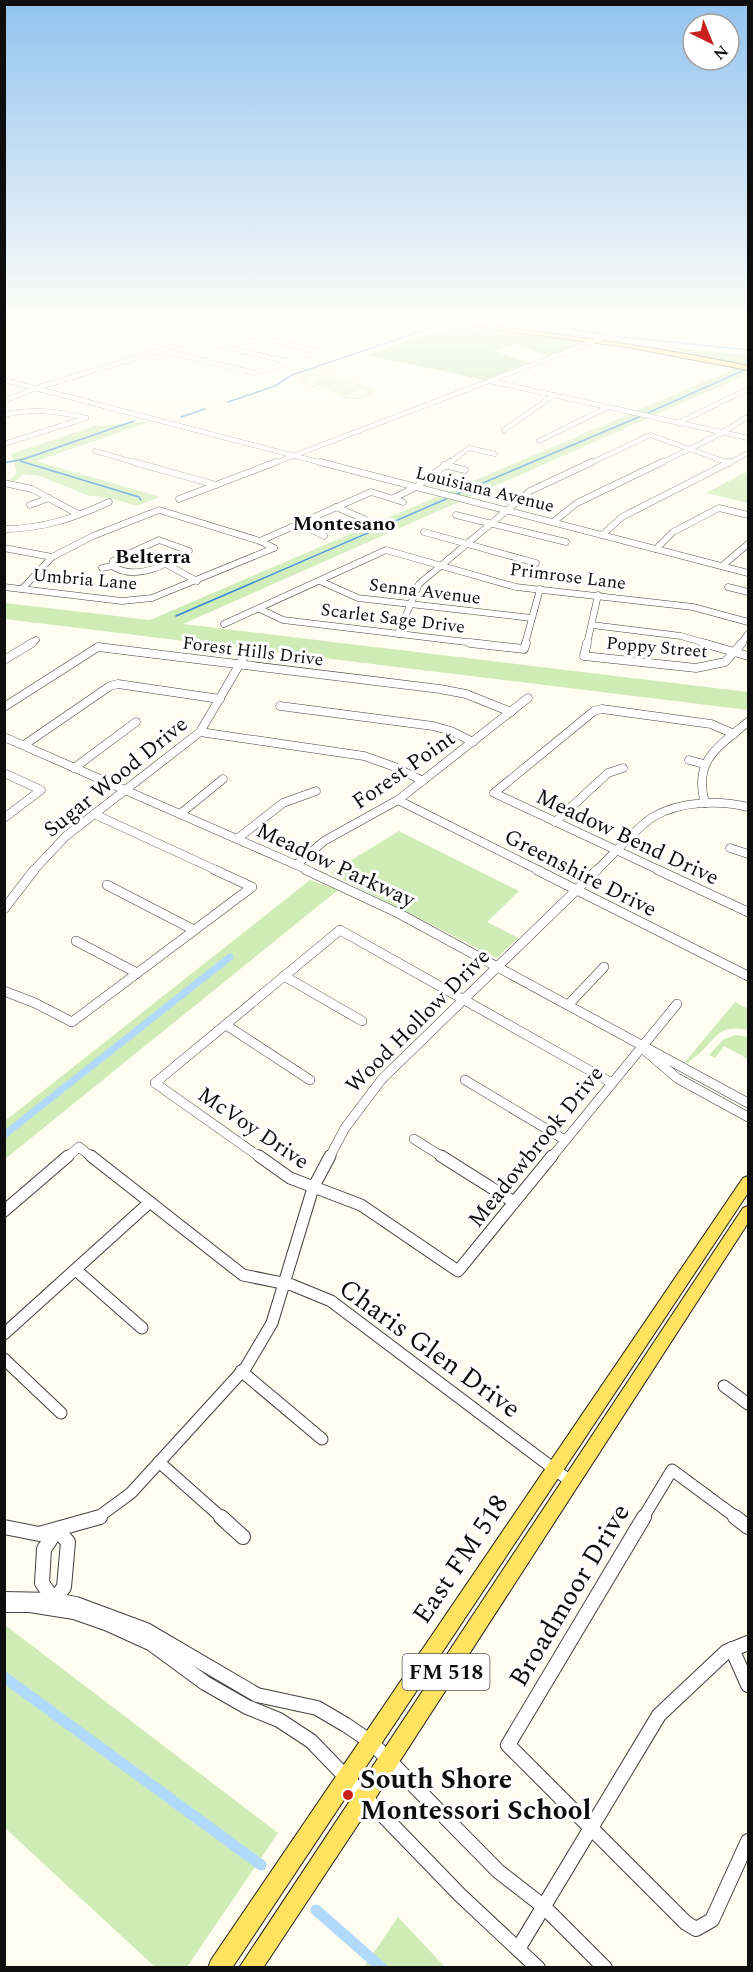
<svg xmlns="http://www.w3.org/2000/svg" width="753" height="1972" font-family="Spectral,serif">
<rect width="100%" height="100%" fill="#fffdf0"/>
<g fill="#cfecb7">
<polygon points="748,363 748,374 183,624 748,692 748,710 5,619 5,603 150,620"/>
<path d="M153,421l-117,40 124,36 -24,9c-9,-4 -40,-12 -47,-10l-49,-20 -17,-2 -10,9 -5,-1 9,-9 -6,-19 84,-28z"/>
<polygon points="748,471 748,503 706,493"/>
<polygon points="399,831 519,891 487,922 518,938 497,958 330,873"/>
<polygon points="310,880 338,890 5,1159 5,1121"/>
<path d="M735,1002l13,7v21c-29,-6 -31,7 -49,24 -4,3 -8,5 -11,9l-3,-1z"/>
<polygon points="736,1035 748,1037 748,1059 724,1046 715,1058 709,1055 724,1039"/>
<polygon points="5,1625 278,1833 187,1967 155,1967 5,1828"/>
<polygon points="398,1917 445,1967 364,1967"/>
</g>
<g fill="#b1de95">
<polygon points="452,326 584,341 584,343 549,356 514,344 495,351 529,363 485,380 366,355"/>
<polygon points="664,347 748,355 748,363 743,365"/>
</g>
<g fill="#e1f3c9" fill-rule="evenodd">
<path d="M328,373l5,1 43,17 -14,8h-16l-42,-15 -3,-4 7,-6zM312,375h16l36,14 3,4 -4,3v-2h-8v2h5c-17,5 -38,-7 -54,-14v-4z"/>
<polygon points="327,376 362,390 344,396 310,382"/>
</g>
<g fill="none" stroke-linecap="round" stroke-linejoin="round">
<g stroke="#3389d6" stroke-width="1.5">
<polyline points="523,319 605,335"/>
<polyline points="612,336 748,350"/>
<polyline points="228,402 275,386 292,375 448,322"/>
<polyline points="648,413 744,370"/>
<polyline points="181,417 205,409"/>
<polyline points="20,461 139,497 141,500"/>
<polyline points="4,463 24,459 134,421"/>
<polyline points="457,494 641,416"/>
<polyline points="176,616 446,499"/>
</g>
<polyline stroke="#b1dafa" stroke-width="7" points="4,1135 230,957"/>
<g stroke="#b1dafa" stroke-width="11">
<polyline points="4,1677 261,1865"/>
<polyline points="316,1910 382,1968"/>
</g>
<defs>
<g id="minor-far5">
<polyline points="572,319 622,331"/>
<polyline points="708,319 748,328"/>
<polyline points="606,327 626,319"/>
<polyline points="229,331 318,351"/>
<polyline points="216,345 286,361"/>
<polyline points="164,351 255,373 320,351"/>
<polyline points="4,380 326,464"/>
<polyline points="490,381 748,438"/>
<polyline points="4,401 36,388 264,319"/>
<path d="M4,415c29,-7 53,-4 82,3"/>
<polyline points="678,423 748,389"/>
<polyline points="504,430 554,395"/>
<polyline points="539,441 608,407"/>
<polyline points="4,444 86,418"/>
<polyline points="95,451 140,464"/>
<polyline points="272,464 652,319"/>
<polyline points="448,464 469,448 495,454"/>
<polyline points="589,464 650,435 729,463"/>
<polyline points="659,464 720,434 746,418"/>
<polyline points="727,464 748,453"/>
</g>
<g id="minor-far4">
<polyline points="134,462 216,485"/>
<polyline points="320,462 748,573"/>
<polyline points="726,462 729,463"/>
<polyline points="444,465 465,470"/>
<polyline points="4,483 32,489 78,514"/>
<polyline points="394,498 416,487 450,462"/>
<polyline points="179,499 276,462"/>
<polyline points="30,505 49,498"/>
<polyline points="336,507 364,519"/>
<polyline points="456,515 566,542"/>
<polyline points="553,522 577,503 662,462"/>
<polyline points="299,523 324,536"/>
<path d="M4,529c38,0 71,-11 105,-27"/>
<polyline points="424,532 536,563"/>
<polyline points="602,535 622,517 730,462"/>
<path d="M159,540l30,11c-22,13 -52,31 -77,15l1,-5z"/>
<polyline points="260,541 371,492 403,502"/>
<polyline points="4,548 52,557"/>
<polyline points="656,549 673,532 719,508 748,515"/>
<polyline points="164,563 197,581"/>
<polyline points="722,566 748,544"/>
<polyline points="102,568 112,566"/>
<polyline points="320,581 358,598 531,618"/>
<polyline points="4,587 122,601 152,598 274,548"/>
<polyline points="728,587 748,592"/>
<polyline points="22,589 52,557 93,536 159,510 260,541 274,548"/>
<polyline points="260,609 283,620 483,644"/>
<polyline points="224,624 386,550 516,587 693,607 748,622"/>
<polyline points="592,625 681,636 708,644"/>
<polyline points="398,634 419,584 530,491 592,462"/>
<polyline points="30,644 36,640"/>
<polyline points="525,644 540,589"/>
<polyline points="587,644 598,595"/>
<polyline points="741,644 748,634"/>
</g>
<g id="minor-far3">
<polyline points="470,643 524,649 526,643"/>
<polyline points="587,643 584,656 696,668 725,662 742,643"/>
<polyline points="703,643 748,656"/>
<polyline points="4,660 32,643"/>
<polyline points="280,706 433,726 451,731 473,742"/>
<polyline points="4,707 98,647 440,689 466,694 511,712"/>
<polyline points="200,732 364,756 395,767 423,781"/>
<polyline points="4,737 310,871"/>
<polyline points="24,745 110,686 118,684 220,699"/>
<polyline points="689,760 704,764"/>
<polyline points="74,768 136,722"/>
<polyline points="4,773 41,790 4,818"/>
<polyline points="398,800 540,871"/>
<path d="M705,803c-12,-43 13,-56 43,-81"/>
<polyline points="94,814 218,871"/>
<polyline points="180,814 223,779"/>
<polyline points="555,822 608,773 623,768"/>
<polyline points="237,839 283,803 316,791"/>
<polyline points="730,848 748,854"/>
<polyline points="296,865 324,841 398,800 528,698"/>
<polyline points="33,871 66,836 200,732 248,650"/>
<path d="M596,871c14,-13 42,-45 57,-54 27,-16 65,-17 95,-10"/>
<polyline points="661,871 494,793 594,711 602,709 711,724 734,734"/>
</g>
<g id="minor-far2">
<polyline points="306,870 398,913 748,1103"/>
<polyline points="537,870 748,976"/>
<polyline points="658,870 748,912"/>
<polyline points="107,885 194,930"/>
<polyline points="4,909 34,870"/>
<polyline points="76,941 137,973"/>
<polyline points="284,976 362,1021"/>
<polyline points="4,991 35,1003 72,1022 252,887 215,870"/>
<polyline points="568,1005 604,967"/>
<polyline points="226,1025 310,1080"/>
<polyline points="641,1047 677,1078 748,1117"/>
<polyline points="465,1080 565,1140"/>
<polyline points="414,1139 444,1158"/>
<polyline points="66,1158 79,1147 93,1158"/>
<polyline points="261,1158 155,1083 340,930 612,1083"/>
<polyline points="329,1158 345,1128 382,1079 597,870"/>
<polyline points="551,1158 677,1004"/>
</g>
<g id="minor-far1">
<polyline points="91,1156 243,1275 292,1285 331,1301 570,1481"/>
<polyline points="259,1156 290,1178 361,1205 458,1271 552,1156"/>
<polyline points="441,1156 514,1202"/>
<polyline points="4,1211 68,1156"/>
<polyline points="76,1270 142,1328"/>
<polyline points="4,1334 150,1202"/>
<polyline points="4,1359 61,1413"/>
<polyline points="241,1371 322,1439"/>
<polyline points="724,1386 748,1404"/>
<polyline points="159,1462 222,1518"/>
<polyline points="97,1518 131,1493 246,1367 272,1323 313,1188 330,1156"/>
<polyline points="643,1518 672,1470 737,1518"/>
</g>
<g id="minor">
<polyline points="221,1517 243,1537"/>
<polyline points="644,1517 508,1745 686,1923 696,1929 712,1920 748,1841"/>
<polyline points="735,1517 748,1527"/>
<polyline points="4,1527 39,1534 100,1517"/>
<polyline points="4,1599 54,1600 76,1604 146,1630 257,1695 317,1708 346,1725 371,1742 498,1871 543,1906 605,1968"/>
<polyline points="54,1600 42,1583 44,1549 57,1530"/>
<polyline points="54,1604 54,1600 64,1587 68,1542 57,1530"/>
<polyline points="4,1605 30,1605 74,1612 108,1624 152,1644 205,1683 247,1707 279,1720 311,1741 460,1895 538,1968"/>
<polyline points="732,1649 748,1685"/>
<polyline points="518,1949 659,1715 726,1652 748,1643"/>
</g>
<g id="major">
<path d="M419,319h18c104,14 209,25 311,47v4l-122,-23z"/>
<polygon points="748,1176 748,1193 232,1968 208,1968 211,1960 743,1178"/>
<polygon points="748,1206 748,1223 396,1767 263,1968 239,1968 743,1208"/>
</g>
</defs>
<use href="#minor-far5" stroke="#414141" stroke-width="5"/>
<use href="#minor-far4" stroke="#414141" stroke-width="7"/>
<use href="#minor-far3" stroke="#414141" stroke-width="9"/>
<use href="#minor-far2" stroke="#414141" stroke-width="10"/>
<use href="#minor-far1" stroke="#414141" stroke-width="13"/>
<use href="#minor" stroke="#414141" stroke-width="16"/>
<use href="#major" stroke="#1f1f1f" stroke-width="2"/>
<use href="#minor-far5" stroke="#fff" stroke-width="4.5"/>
<use href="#minor-far4" stroke="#fff" stroke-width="6"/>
<use href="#minor-far3" stroke="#fff" stroke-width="8"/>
<use href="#minor-far2" stroke="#fff" stroke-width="9"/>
<use href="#minor-far1" stroke="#fff" stroke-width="11"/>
<use href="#minor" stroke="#fff" stroke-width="14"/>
<use href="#major" fill="#ffe360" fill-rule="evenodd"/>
</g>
<linearGradient id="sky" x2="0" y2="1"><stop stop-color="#92c3ef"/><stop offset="0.54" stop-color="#fffef8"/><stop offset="1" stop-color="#fffef8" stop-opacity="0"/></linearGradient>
<rect width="753" height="596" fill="url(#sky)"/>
<circle fill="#c8211d" stroke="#fff" stroke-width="2" cx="348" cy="1795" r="6"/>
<g text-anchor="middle" stroke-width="6" stroke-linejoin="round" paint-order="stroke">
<g font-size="18" fill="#0e0e0e" stroke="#fff">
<text transform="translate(485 489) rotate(14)" y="6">Louisiana Avenue</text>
<text transform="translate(568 576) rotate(7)" y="6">Primrose Lane</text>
<text transform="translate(85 579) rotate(5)" y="6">Umbria Lane</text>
<text transform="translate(425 591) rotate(7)" y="6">Senna Avenue</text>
<text transform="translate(393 618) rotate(7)" y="6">Scarlet Sage Drive</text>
<text transform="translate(657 647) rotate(5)" y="6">Poppy Street</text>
<text transform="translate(253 651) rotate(7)" y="6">Forest Hills Drive</text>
</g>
<g font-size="20" font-weight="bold" fill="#0e0e0e" stroke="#fff">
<text x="344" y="530">Montesano</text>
<text x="153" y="563">Belterra</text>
</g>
<rect fill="#fff" stroke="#565656" stroke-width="1.5" x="402.5" y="1654" width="87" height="36" rx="4.5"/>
<g font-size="21" font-weight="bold" fill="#0e0e0e">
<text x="446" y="1679">FM 518</text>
</g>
<g font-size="22" fill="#0e0e0e" stroke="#fff">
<text transform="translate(403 769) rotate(-35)" y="8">Forest Point</text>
<text transform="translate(115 776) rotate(-39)" y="8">Sugar Wood Drive</text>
<text transform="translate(628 836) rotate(25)" y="8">Meadow Bend Drive</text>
<text transform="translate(336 864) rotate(25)" y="8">Meadow Parkway</text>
<text transform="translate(581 872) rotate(27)" y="8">Greenshire Drive</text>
<text transform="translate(417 1020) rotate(-45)" y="8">Wood Hollow Drive</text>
<text transform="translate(254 1127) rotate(34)" y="8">McVoy Drive</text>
<text transform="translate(535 1146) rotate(-51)" y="8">Meadowbrook Drive</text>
</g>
<g font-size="27" fill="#0e0e0e" stroke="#fff">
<text transform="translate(430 1348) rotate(36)" y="9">Charis Glen Drive</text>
<text transform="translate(460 1559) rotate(-56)" y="9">East FM 518</text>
<text transform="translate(569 1595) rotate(-59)" y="9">Broadmoor Drive</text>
</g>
<g font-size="27" font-weight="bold" fill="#0e0e0e" stroke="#fff" text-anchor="start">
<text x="360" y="1788">South Shore<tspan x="360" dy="31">Montessori School</tspan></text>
</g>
</g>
<rect width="753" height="1972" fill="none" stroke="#0e0e0e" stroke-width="12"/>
<g transform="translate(711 42) rotate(137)"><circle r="28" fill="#ffffff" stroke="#9f9f9f" stroke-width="1.5"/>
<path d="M0-4.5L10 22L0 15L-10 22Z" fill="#c8211d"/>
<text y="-9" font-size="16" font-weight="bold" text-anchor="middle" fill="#0e0e0e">N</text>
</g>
</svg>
